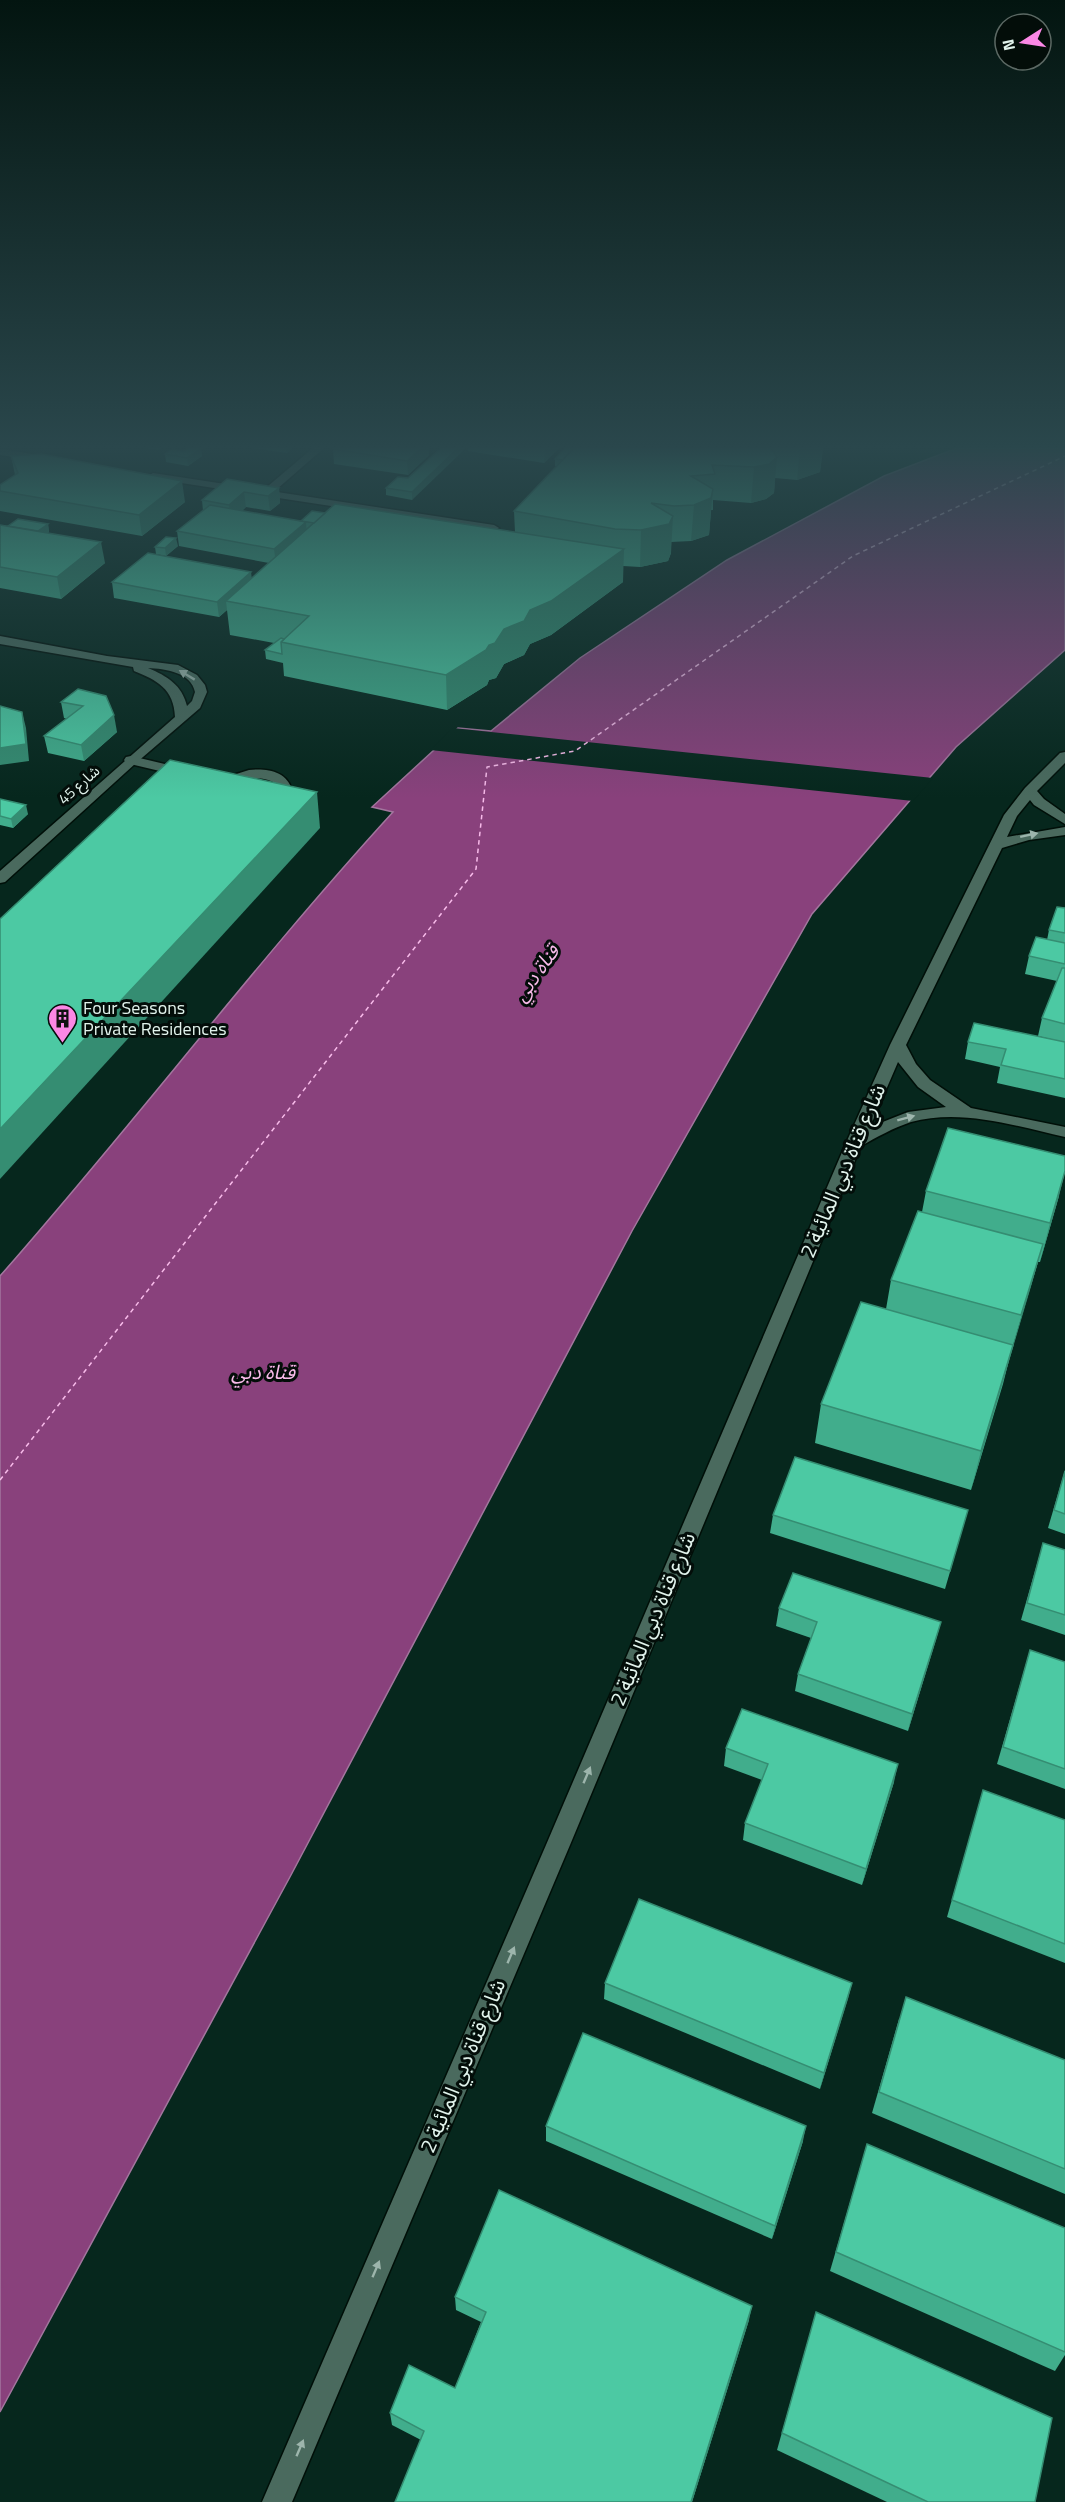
<svg xmlns="http://www.w3.org/2000/svg" width="1065" height="2502" font-family="'Titillium Web','Noto Sans Arabic',sans-serif">
<rect width="100%" height="100%" fill="#06271d"/>
<path fill="#89417c" stroke="#a3769e" stroke-width="1.5" d="M957,448h108v202l-109,97 -144,167 -180,317 -341,644 -291,537v-1136c134,-152 256,-314 393,-464l-21,-5 86,-79 33,3 89,-73 147,-98 157,-84z"/>
<polygon fill="#06271d" points="453,728 933,778 913,801 430,750"/>
<g fill="none" stroke-linecap="round" stroke-linejoin="round">
<polyline stroke="#f8bbea" stroke-width="1.5" stroke-dasharray="4.5 4" stroke-linecap="butt" points="0,1480 476,869 487,767 575,751 853,556 1065,456"/>
<defs>
<g id="lane">
<polygon points="313,448 324,448 269,496 261,496 261,492"/>
<polygon points="131,756 190,770 192,773 185,777 126,763 124,760 126,757"/>
<path d="M249,770c17,-2 38,1 43,20l-7,9 -14,5 -7,-4 14,-10 -1,-6c-19,-11 -30,-3 -49,2l-7,-4 9,-6z"/>
</g>
<g id="street">
<polygon points="0,449 46,456 51,459 46,462 0,455"/>
<polygon points="153,473 494,525 499,528 494,531 149,478 148,476"/>
<path d="M0,636l107,20 71,9 19,10 8,10 2,7 -7,16 -64,55 -131,119 -5,1v-12l175,-154c-1,-28 -18,-37 -41,-46l-1,-4 -133,-23zM148,668c17,1 43,4 47,24l-3,9 -5,5c-5,-21 -20,-30 -39,-38z"/>
<path d="M1065,752v11l-28,28 7,8 21,15v10l-31,-19 -4,-5 -13,16 -10,21 58,-10v8l-36,5 -27,8 -96,197 10,19 14,16 41,28 94,19v10c-49,-11 -104,-29 -154,-15 -18,6 -34,15 -50,24l-291,699 -278,657h-30l284,-657 300,-702 44,-98 114,-230 21,-27 35,-35zM898,1062l20,25 28,20 -38,5 -38,15z"/>
</g>
</defs>
<use href="#lane" stroke="#000f08" stroke-width="3"/>
<use href="#street" stroke="#000f08" stroke-width="3"/>
<use href="#lane" fill="#4a6a5e" fill-rule="evenodd"/>
<use href="#street" fill="#4a6a5e" fill-rule="evenodd"/>
</g>
<g fill="#41ad8c">
<polygon points="144,448 161,448 158,450"/>
<polygon points="253,448 292,448 287,453"/>
<polygon points="441,448 412,500 386,495 386,488 408,478"/>
<polygon points="468,448 559,448 544,463 468,451"/>
<polygon points="565,448 823,448 820,472 797,480 775,478 774,493 766,499 751,503 713,500 713,510 711,510 709,535 691,541 671,542 671,553 668,561 640,567 623,566 623,582 551,635 530,644 524,655 504,664 496,678 489,680 487,685 447,710 284,676 283,663 266,659 265,650 274,643 230,635 227,610 219,617 114,598 112,582 252,578 269,563 179,546 177,531 203,511 202,500 227,479 279,488 280,503 270,511 246,507 242,511 301,521 325,513 515,532 514,511 557,466 555,466 555,459"/>
<polygon points="201,449 202,456 188,466 166,462 165,454"/>
<polygon points="333,449 429,455 408,475 334,464"/>
<polygon points="11,456 185,502 142,536 0,511 0,485 15,475"/>
<polygon points="48,524 49,532 48,533 105,563 61,599 0,588 0,525 8,526"/>
<polygon points="178,546 166,556 156,554 155,547"/>
<polygon points="78,689 117,732 84,761 48,753 44,736 67,719 64,718 61,702"/>
<polygon points="0,799 28,814 13,828 0,825"/>
<polygon points="1065,908 1065,1098 997,1083 1000,1067 965,1059 968,1042 1051,1039 1038,1036 1042,1018 1057,981 1025,974 1029,956 1047,940 1049,930"/>
<polygon points="926,1191 1059,1196 1040,1262 1038,1262 1011,1352 1003,1384 971,1490 815,1443 821,1404 886,1309 891,1280 922,1212"/>
<polygon points="1065,1470 1065,1534 1048,1528"/>
<polygon points="968,1510 945,1589 770,1533 773,1515"/>
<polygon points="1043,1543 1065,1550 1065,1635 1021,1620"/>
<polygon points="779,1608 941,1622 908,1731 795,1691 798,1674 811,1638 776,1626"/>
<polygon points="1030,1650 1065,1662 1065,1789 997,1764"/>
<polygon points="726,1748 894,1782 862,1885 743,1840 745,1823 762,1780 724,1766"/>
<polygon points="983,1790 1065,1820 1065,1963 947,1917"/>
<polygon points="605,1983 852,1983 820,2089 604,1999"/>
<polygon points="899,2019 1065,2060 1065,2194 872,2113"/>
<polygon points="546,2126 803,2141 772,2239 546,2141"/>
<polygon points="867,2144 1065,2228 1065,2355 1055,2371 830,2271"/>
<polygon points="455,2297 749,2320 692,2502 395,2502 421,2440 392,2425 390,2413 455,2388 481,2322 456,2310"/>
<polygon points="816,2312 1035,2502 887,2502 777,2450"/>
</g>
<g fill="#358d72">
<polygon points="286,448 292,448 287,453"/>
<polygon points="421,448 429,448 429,455 408,475 407,461"/>
<polygon points="458,448 466,448 412,500 412,492"/>
<polygon points="545,448 559,448 544,463 545,449"/>
<polygon points="800,448 823,448 820,472 797,480"/>
<polygon points="201,449 202,456 188,466 187,458"/>
<polygon points="777,457 774,493 766,499 751,503 754,467"/>
<polygon points="182,481 185,502 142,536 139,515"/>
<polygon points="279,488 280,503 270,511 268,496"/>
<polygon points="713,489 709,535 691,541 694,505"/>
<polygon points="244,492 246,507 231,520 229,505"/>
<polygon points="673,516 671,553 668,561 640,567 641,530"/>
<polygon points="306,522 307,537 276,564 274,549"/>
<polygon points="48,524 49,532 36,541 35,533"/>
<polygon points="176,538 178,546 166,556 165,548"/>
<polygon points="101,542 105,563 61,599 57,577"/>
<polygon points="624,549 623,582 551,635 530,644 524,655 504,664 496,678 489,680 487,685 447,710 446,675 489,645 504,629 530,610"/>
<polygon points="251,572 253,587 226,601 227,610 219,617 217,602"/>
<polygon points="22,712 26,728 29,761 0,765 0,748"/>
<polygon points="114,715 117,732 84,761 81,745"/>
<polygon points="317,792 320,828 0,1179 0,1129"/>
<polygon points="26,805 28,814 13,828 11,819"/>
<polygon points="1065,1171 1059,1196 1040,1262 1050,1223"/>
<polygon points="1043,1244 1032,1283 971,1490 981,1451"/>
<polygon points="941,1622 936,1640 908,1731 912,1714"/>
<polygon points="898,1764 894,1782 862,1885 866,1869"/>
<polygon points="852,1983 848,1999 820,2089 824,2073"/>
<polygon points="806,2126 803,2141 772,2239 775,2226"/>
<polygon points="752,2306 749,2320 692,2502 691,2502"/>
</g>
<g fill="#4cc9a3" stroke="#358d72" stroke-width="1.5">
<polygon points="188,448 201,449 187,458 165,454 172,449 183,451"/>
<polygon points="335,448 421,448 407,461 333,449"/>
<polygon points="441,448 458,448 412,492 386,488 398,477 408,478"/>
<polygon points="565,448 574,448 563,460 555,459"/>
<polygon points="574,448 771,448 777,457 769,464 754,467 712,465 715,474 691,476 713,489 711,498 694,505 674,506 651,503 673,516 669,524 641,530 615,529 514,511"/>
<polygon points="41,454 182,481 139,515 0,491 0,485 18,473 11,456"/>
<polygon points="227,479 279,488 268,496 244,492 229,505 202,500"/>
<polygon points="335,504 624,549 551,601 530,610 524,621 504,629 495,643 489,645 486,650 446,675 281,642 309,616 226,601"/>
<polygon points="210,505 306,522 274,549 177,531"/>
<polygon points="312,511 325,513 314,523 301,521"/>
<polygon points="18,519 48,524 38,531 8,526"/>
<polygon points="0,525 101,542 57,577 0,567"/>
<polygon points="166,537 176,538 165,548 155,547"/>
<polygon points="148,553 251,572 217,602 112,582"/>
<polygon points="281,638 284,639 281,642 282,654 265,650"/>
<polygon points="78,689 106,696 114,715 81,745 44,736 83,706 61,702"/>
<polygon points="0,706 22,712 26,744 0,748"/>
<polygon points="170,760 317,792 0,1129 0,919"/>
<polygon points="0,799 26,805 11,819 0,816"/>
<polygon points="1057,907 1065,908 1065,933 1049,930"/>
<polygon points="1036,937 1065,943 1065,964 1029,956"/>
<polygon points="1062,968 1065,968 1065,1024 1042,1018"/>
<polygon points="974,1023 1065,1042 1065,1079 1001,1065 1006,1049 968,1042"/>
<polygon points="948,1128 1065,1156 1065,1171 1050,1223 926,1191"/>
<polygon points="918,1211 1043,1244 1021,1315 891,1280"/>
<polygon points="861,1302 1013,1345 981,1451 821,1404"/>
<polygon points="795,1457 968,1510 950,1571 773,1515"/>
<polygon points="1065,1471 1065,1514 1054,1510"/>
<polygon points="1043,1543 1065,1550 1065,1615 1027,1603"/>
<polygon points="793,1573 941,1622 912,1714 798,1674 817,1622 779,1608"/>
<polygon points="1030,1650 1065,1662 1065,1769 1003,1747"/>
<polygon points="742,1709 898,1764 866,1869 745,1823 768,1764 726,1748"/>
<polygon points="983,1790 1065,1820 1065,1944 952,1900"/>
<polygon points="639,1899 852,1983 824,2073 605,1983"/>
<polygon points="906,1997 1065,2060 1065,2169 879,2092"/>
<polygon points="583,2033 806,2126 775,2226 546,2126"/>
<polygon points="867,2144 1065,2228 1065,2352 836,2252"/>
<polygon points="499,2190 752,2306 691,2502 395,2502 424,2431 390,2413 409,2365 455,2388 486,2312 455,2297"/>
<polygon points="816,2312 1052,2418 1035,2502 928,2502 782,2433"/>
</g>
<defs><path id="oneway-solid" d="M-6-.8H1V-3.2L6.5 0L1 3.2V.8H-6Z" transform="scale(1.5)"/></defs>
<g fill="#9db5ac">
<use href="#oneway-solid" transform="translate(187 675) rotate(-149)"/>
<use href="#oneway-solid" transform="translate(1029 835) rotate(-12)"/>
<use href="#oneway-solid" transform="translate(906 1118) rotate(-15)"/>
<use href="#oneway-solid" transform="translate(587 1775) rotate(-67)"/>
<use href="#oneway-solid" transform="translate(511 1955) rotate(-67)"/>
<use href="#oneway-solid" transform="translate(376 2269) rotate(-67)"/>
<use href="#oneway-solid" transform="translate(300 2448) rotate(-67)"/>
</g>
<linearGradient id="sky" x2="0" y2="1"><stop stop-color="#031510"/><stop offset="0.56" stop-color="#2a474c"/><stop offset="1" stop-color="#2a474c" stop-opacity="0"/></linearGradient>
<rect width="1065" height="798" fill="url(#sky)"/>
<defs>
<symbol id="building-pin" viewBox="-11 -11 22 30"><path d="M0 17L-7.5 6A9.5 9.5 0 1 1 7.5 6Z" fill="#fb87e5" stroke="#030d09"/><path d="M-4-6H4V6H1V3H-1V6H-4ZM-2.5-4.3h1.7v1.8h-1.7ZM.8-4.3h1.7v1.8H.8ZM-2.5-1h1.7V.8h-1.7ZM.8-1h1.7V.8H.8Z" fill="#111"/></symbol>
</defs>
<g fill-rule="evenodd">
<use href="#building-pin" x="46" y="1002" width="33" height="45"/>
</g>
<g text-anchor="middle" stroke-width="6" stroke-linejoin="round" paint-order="stroke">
<g font-size="15" fill="#e1f3ec" stroke="#030d09">
<text transform="translate(79 785) rotate(-42)" y="5">شارع 45</text>
</g>
<g font-size="18" fill="#e1f3ec" stroke="#030d09" text-anchor="start">
<text x="83" y="1014">Four Seasons<tspan x="83" dy="21">Private Residences</tspan></text>
</g>
<g font-size="20" font-style="italic" fill="#f8bbea" stroke="#030d09">
<text transform="translate(536 973) rotate(-55)" y="7">قناة دبي</text>
<text x="263" y="1379">قناة دبي</text>
</g>
<g font-size="21" fill="#e1f3ec" stroke="#030d09">
<text transform="translate(843 1171) rotate(-67)" y="7">شارع قناة دبي المائية 2</text>
<text transform="translate(653 1619) rotate(-67)" y="7">شارع قناة دبي المائية 2</text>
<text transform="translate(463 2066) rotate(-67)" y="7">شارع قناة دبي المائية 2</text>
</g>
</g>
<g transform="translate(1023 42) rotate(258)"><circle r="28" fill="#030d09" stroke="#5c6964" stroke-width="1.5"/>
<path d="M0-4.5L10 22L0 15L-10 22Z" fill="#fb87e5"/>
<text y="-9" font-size="16" font-weight="bold" text-anchor="middle" fill="#e1f3ec">N</text>
</g>
</svg>
